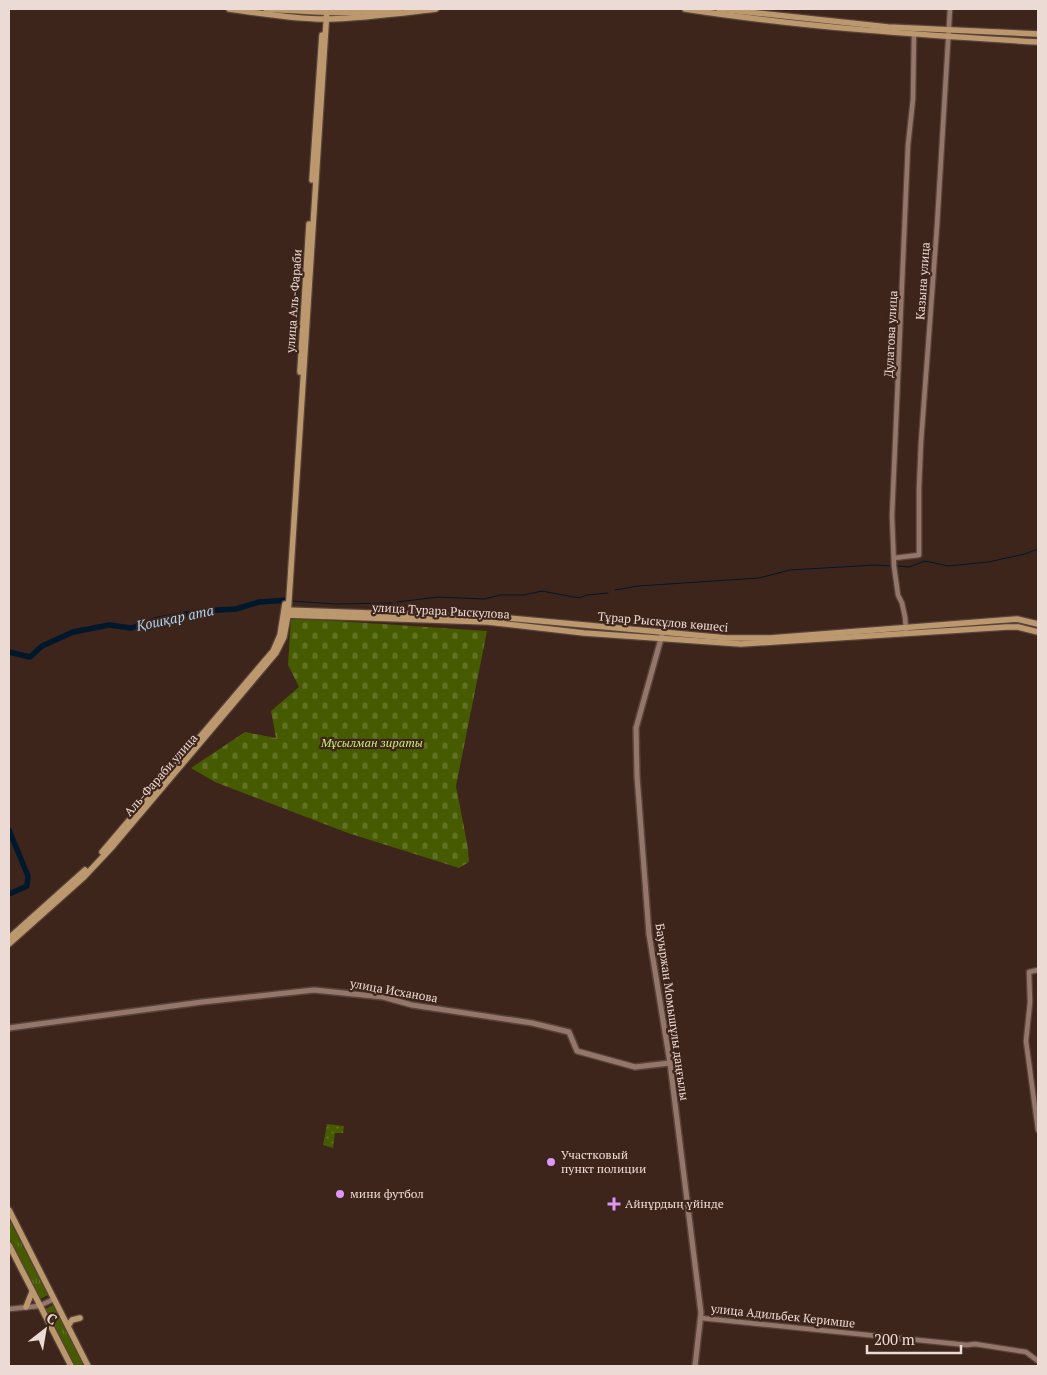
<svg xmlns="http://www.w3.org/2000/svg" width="1047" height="1375" font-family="'PT Serif',serif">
<defs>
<pattern id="grass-tufts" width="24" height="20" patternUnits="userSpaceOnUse" patternTransform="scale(1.25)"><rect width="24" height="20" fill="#465b00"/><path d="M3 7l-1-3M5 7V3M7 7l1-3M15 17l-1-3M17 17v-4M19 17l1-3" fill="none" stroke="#617224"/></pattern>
<pattern id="cemetery-stones" width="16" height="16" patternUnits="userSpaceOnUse" patternTransform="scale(1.25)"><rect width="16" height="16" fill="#465b00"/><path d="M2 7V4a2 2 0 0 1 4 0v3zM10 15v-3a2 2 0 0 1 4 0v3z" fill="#617224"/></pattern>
<pattern id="park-dots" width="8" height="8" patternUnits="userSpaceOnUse" patternTransform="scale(1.25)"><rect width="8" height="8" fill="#465b00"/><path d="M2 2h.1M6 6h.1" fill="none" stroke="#617224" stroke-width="1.8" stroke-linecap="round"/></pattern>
</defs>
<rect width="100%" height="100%" fill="#3e251b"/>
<g fill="url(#grass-tufts)">
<polygon points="9,1219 48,1295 40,1299 9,1238"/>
<polygon points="53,1305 84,1366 75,1366 45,1309"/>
</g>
<polygon fill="url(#cemetery-stones)" points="291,618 487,631 456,786 468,848 469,862 459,868 348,833 215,782 191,768 245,732 276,738 271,711 299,687 288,665"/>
<polygon fill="url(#park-dots)" points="327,1124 344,1126 343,1133 335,1133 333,1148 323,1145"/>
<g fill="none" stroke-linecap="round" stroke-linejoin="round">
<g stroke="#00182c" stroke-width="1">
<polyline points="896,566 909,567 925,561 948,566 988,562 1025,554 1038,549"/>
<polyline points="615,590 638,586 759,578 790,570 875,565 892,566"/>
<polyline points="292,601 336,604 392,603"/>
<polyline points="397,602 438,597 484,599 501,595 524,595 542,591 579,598 587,595 608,593"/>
</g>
<g stroke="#00182c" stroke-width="5.5">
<polyline points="9,652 30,657 42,646 73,632 109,625 131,628 155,620 202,611 236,609 259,602 289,600"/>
<polyline points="9,830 28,876 27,886 9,894"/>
</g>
<defs>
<g id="tertiary">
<polyline points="894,558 919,555 919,489 921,442 937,226 950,9"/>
<polyline points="906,630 905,617 902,603 898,595 894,566 892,516 908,145 913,99 914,34"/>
<polyline points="1038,970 1029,972 1030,1002 1026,1041 1038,1130"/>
<polyline points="9,1309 39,1306 54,1299"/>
<polyline points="701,1318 967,1345 975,1344 1026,1352 1038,1361"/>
</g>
<g id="secondary">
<polyline points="662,635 636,728 637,776 649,934 670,1063 701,1313 695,1366"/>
<polyline points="9,1028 202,1002 314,990 383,997 412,1005 532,1023 569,1032 577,1051 635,1067 670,1063"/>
</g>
<g id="primary">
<path d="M229,9c30,4 69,11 100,10 36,-1 72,-6 107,-10"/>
<path d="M266,9c45,3 89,6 133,0"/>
<path d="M685,9c117,18 235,26 353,33"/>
<polyline points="719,9 888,27 1038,34"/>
<polyline points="312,180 322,35"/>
<polyline points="300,372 309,224"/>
<polyline points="285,610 507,618 727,638 770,638 1017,619 1038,624"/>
<polyline points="286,615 488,622 584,633 741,644 1007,627 1018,627 1038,632"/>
<polyline points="102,852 273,651 280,635 285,604"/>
<polyline points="9,938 85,870"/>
<polyline points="9,944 83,878 113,846 276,653 284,637 288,615 327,9"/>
<polyline points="9,1210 88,1366"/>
<polyline points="9,1245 71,1366"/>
<polyline points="26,1307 32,1292"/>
<polyline points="68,1326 72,1320 80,1318"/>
</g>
</defs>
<use href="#tertiary" stroke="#58433b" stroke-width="7"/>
<use href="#secondary" stroke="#58433b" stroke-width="8"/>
<use href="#primary" stroke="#58433b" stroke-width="8"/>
<use href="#tertiary" stroke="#94766a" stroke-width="4.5"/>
<use href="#secondary" stroke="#94766a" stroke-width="5"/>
<use href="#primary" stroke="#bc986e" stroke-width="5.5"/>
</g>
<g fill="#db99f5" stroke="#3e251b" stroke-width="2">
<circle cx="551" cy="1162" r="5"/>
<circle cx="340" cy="1194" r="5"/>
<path d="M611.5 1196.5h5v5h5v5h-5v5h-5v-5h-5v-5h5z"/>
</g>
<g text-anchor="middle" stroke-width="4.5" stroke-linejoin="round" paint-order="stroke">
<g font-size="12" fill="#ecdbd5" stroke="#3e251b">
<text transform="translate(923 281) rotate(-86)" y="4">Казына улица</text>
<text transform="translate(294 301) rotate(-86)" y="4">улица Аль-Фараби</text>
<text transform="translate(891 334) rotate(-87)" y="4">Дулатова улица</text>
<text transform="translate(441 611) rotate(3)" y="4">улица Турара Рыскулова</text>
<text transform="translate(663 622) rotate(5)" y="4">Тұрар Рыскұлов көшесі</text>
<text transform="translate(161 775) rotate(-49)" y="4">Аль-Фараби улица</text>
<text transform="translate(394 991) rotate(10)" y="4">улица Исханова</text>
<text transform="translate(672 1012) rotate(82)" y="4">Бауыржан Момышұлы даңғылы</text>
<text transform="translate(783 1316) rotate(6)" y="4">улица Адильбек Керимше</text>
</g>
<g font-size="12" font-style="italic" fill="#c9ee71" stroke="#3e251b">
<text x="372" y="747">Мұсылман зираты</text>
</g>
<g font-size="12" fill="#ecdbd5" stroke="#3e251b" text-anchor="start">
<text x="561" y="1159">Участковый<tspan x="561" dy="14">пункт полиции</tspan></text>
<text x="350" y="1198">мини футбол</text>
<text x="625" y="1208">Айнұрдың үйінде</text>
</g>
<g font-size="14" font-style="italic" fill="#abd3f5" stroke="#3e251b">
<text transform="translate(175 618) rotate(-12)" y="5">Қошқар ата</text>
</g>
</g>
<rect width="1047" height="1375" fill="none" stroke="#ecdbd5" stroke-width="20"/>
<g transform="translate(45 1330) rotate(31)" stroke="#3e251b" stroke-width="4" paint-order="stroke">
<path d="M0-4L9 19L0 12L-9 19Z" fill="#ecdbd5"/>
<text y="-8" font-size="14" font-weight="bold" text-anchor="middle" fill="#ecdbd5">С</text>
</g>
<path d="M867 1345v8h94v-8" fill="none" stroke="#ecdbd5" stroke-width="2.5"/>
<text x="874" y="1345" font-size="15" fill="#ecdbd5" stroke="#3e251b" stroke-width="4" paint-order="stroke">200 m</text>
</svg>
